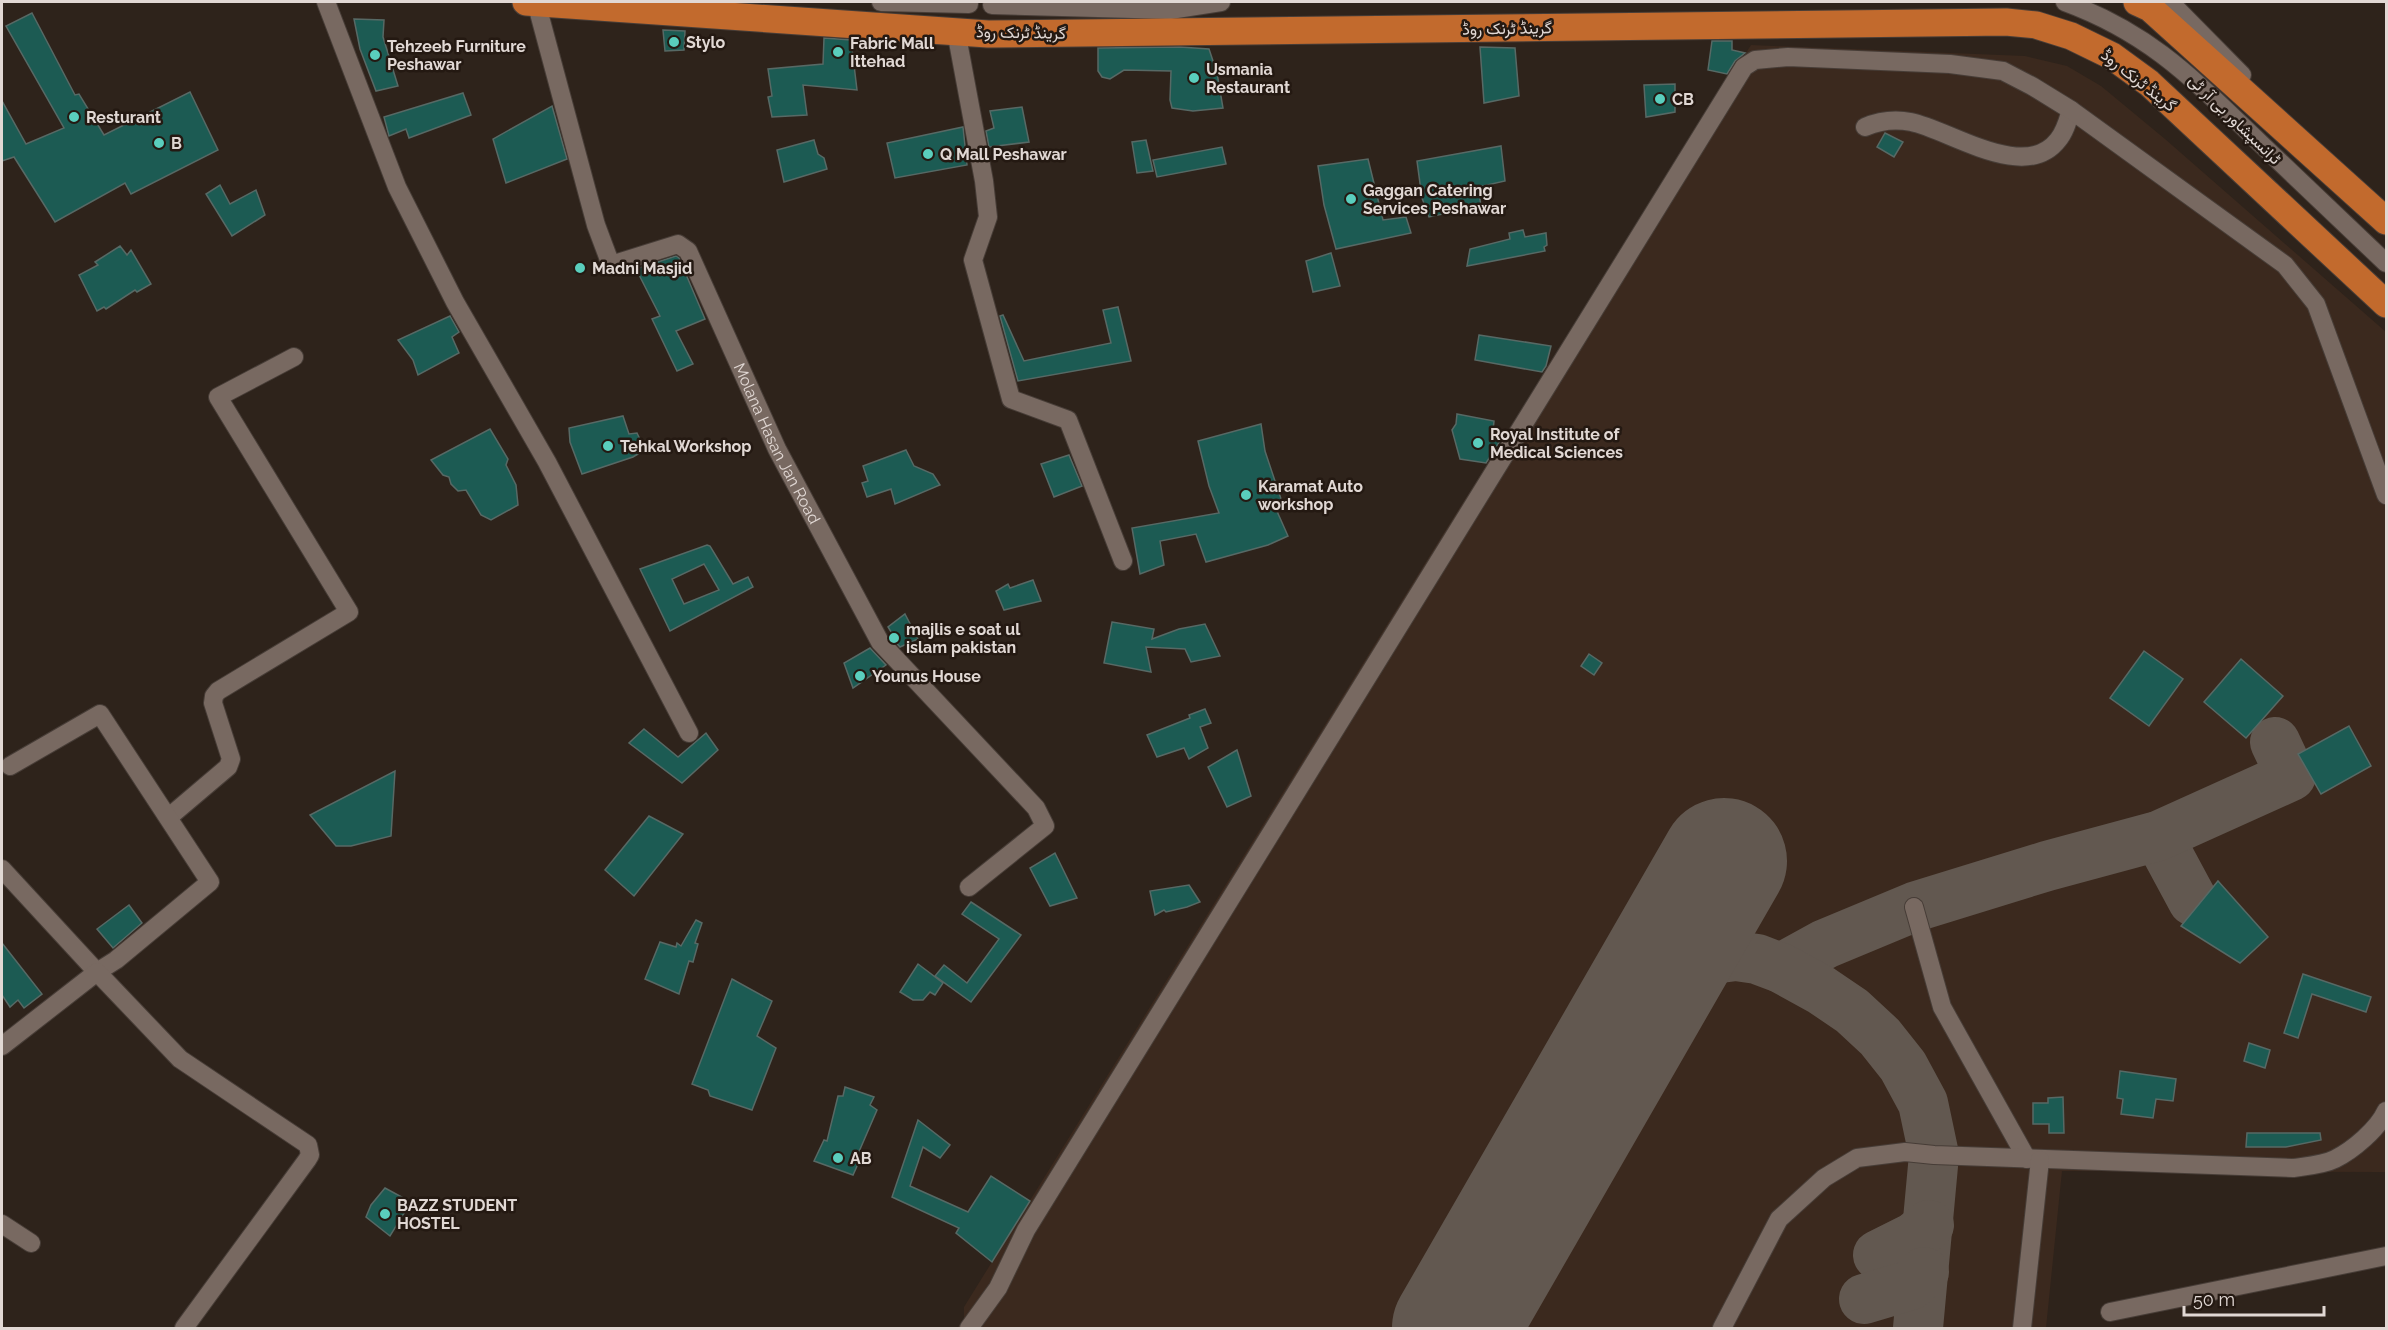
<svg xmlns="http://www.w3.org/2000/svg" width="2388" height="1330" font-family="Raleway,Vazirmatn,sans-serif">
<rect width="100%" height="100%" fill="#2e231b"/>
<polygon fill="#3b291e" points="1751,45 2025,56 2067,66 2101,86 2165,139 2386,332 2386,1172 2062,1171 2046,1328 957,1328 964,1320 964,1307 1440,539"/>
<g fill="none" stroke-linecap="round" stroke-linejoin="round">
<g stroke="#625850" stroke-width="50">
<polyline points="2158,836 2193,901"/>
<polyline points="1781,968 1825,944 1914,907 2047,866 2158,836 2291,776 2275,742"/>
<polyline points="1657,979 1681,963 1736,956 1757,959 1781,968 1821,990 1852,1011 1880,1037 1903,1066 1923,1103 1934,1155 1918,1328"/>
<polyline points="1878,1255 1914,1237 1929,1225"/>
<polyline points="1864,1299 1911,1285 1924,1272"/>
</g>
<polyline stroke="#625850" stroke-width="126" points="1455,1328 1724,861"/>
</g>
<g fill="#1c5b53" stroke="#576965" stroke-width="1.5" fill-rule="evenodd">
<polygon points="32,13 75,95 79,94 104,135 190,92 218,150 131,194 125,183 55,222 14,157 2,161 2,101 26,144 64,128 6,26"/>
<polygon points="354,19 384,20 383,37 398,86 376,91 360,49"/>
<polygon points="663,30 685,31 684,50 665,51"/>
<polygon points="824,38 851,40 857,90 803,85 807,115 772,117 768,97 772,96 768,69 823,64"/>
<polygon points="1712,41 1732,41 1732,50 1745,53 1735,61 1727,74 1708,70"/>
<polygon points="1180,47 1209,49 1217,73 1223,108 1193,111 1172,108 1170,100 1171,71 1124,70 1110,79 1102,77 1098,71 1098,48"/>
<polygon points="1480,47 1515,48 1519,96 1484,103"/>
<polygon points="1675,84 1675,112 1646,117 1644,85"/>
<polygon points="463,93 471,115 409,138 406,129 389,136 384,117"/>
<polygon points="552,106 567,159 506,183 493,139"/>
<polygon points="1022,107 1029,142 989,147 986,131 994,128 990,111"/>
<polygon points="963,127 967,165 895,178 887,143"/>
<polygon points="1885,133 1903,142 1894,157 1877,147"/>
<polygon points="814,140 818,154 824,158 827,169 784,182 777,150"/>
<polygon points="1146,140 1153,171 1137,173 1132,142"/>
<polygon points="1501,146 1505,181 1478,187 1481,206 1429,217 1422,198 1417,161"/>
<polygon points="1222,147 1226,164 1157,177 1153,160"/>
<polygon points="1368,159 1383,220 1406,217 1411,233 1336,249 1324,205 1318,166"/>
<polygon points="220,185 230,204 256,190 265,215 232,236 206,194"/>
<polygon points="1523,230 1525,237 1546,233 1547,245 1544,247 1545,251 1467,266 1470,249 1510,239 1509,233"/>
<polygon points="120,246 127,255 131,250 151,284 137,292 135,290 106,309 104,307 97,311 79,275 98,265 95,262"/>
<polygon points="1331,253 1340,286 1313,292 1306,261"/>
<polygon points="676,256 679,258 705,319 676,331 693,364 677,371 652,319 660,316 636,269"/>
<polygon points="1118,307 1131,361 1018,381 1000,316 1003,315 1024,361 1111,343 1103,310"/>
<polygon points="450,316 459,332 452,337 459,353 418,375 413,360 398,340"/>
<polygon points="1479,335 1551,346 1546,366 1542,372 1475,360"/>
<polygon points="1457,414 1494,421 1493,431 1501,431 1500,441 1486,463 1460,459 1452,430 1456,424"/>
<polygon points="623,416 629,434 637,433 645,450 633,457 582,474 570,442 569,428"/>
<polygon points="1261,424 1265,451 1283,505 1276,509 1288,536 1268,545 1206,562 1196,534 1160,541 1164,565 1140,574 1132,528 1219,513 1209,486 1198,441"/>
<polygon points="490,429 508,459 506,465 516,485 518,505 491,520 481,515 466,490 458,491 451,484 449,477 443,475 431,460"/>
<polygon points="906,450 914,466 933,474 940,485 895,504 891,489 867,497 862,483 868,481 863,466"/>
<polygon points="1069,455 1082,486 1054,497 1041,464"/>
<path d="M707,545l3,1 23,38 15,-7 5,10 -83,44 -30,-62zM704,564l15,26 -35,14 -12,-25z"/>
<polygon points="1033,580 1041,601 1004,610 996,591 1008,584 1010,588"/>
<polygon points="905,614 918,639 900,647 890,636 893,635 888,627"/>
<polygon points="1112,622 1154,629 1152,639 1179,629 1205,624 1220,656 1191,662 1185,649 1146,647 1151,672 1104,663"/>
<polygon points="870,648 886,665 853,688 844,663"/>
<polygon points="2144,651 2183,679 2149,726 2110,698"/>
<polygon points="1589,654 1602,663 1594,675 1581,666"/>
<polygon points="2241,659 2283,696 2246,738 2204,702"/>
<polygon points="1205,709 1211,723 1200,727 1208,748 1189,759 1184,748 1157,757 1147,735 1190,718 1189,715"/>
<polygon points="2349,726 2371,766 2321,794 2298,754"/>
<polygon points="644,729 678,757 706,733 718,750 682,783 629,743"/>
<polygon points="1237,750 1251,796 1227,807 1208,767"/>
<polygon points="395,771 391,836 351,846 336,846 310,815"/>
<polygon points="649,816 683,834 634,896 605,870"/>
<polygon points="1055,853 1077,898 1050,906 1030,868"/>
<polygon points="2218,881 2268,937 2240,963 2181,926"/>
<polygon points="1189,885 1200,902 1187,907 1166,912 1164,910 1155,915 1150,891"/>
<polygon points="971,902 1021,935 971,1002 935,976 944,965 967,983 999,939 962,914"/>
<polygon points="129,905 142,923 113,948 97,929"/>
<polygon points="696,920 702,923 695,943 698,944 693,962 689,961 679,994 645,979 660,942 676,947 677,943 681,946"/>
<polygon points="2,943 42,994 24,1008 18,1000 10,1007 2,995"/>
<polygon points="918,964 943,983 935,995 930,992 923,1000 913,1000 900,992"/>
<polygon points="2303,974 2371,997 2366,1012 2312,994 2298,1038 2284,1033"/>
<polygon points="732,979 772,1001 757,1036 776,1048 752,1110 710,1096 708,1090 692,1084"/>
<polygon points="2249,1043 2270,1050 2265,1068 2244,1061"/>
<polygon points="2120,1071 2176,1079 2173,1101 2156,1099 2153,1118 2121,1114 2123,1099 2117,1098"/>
<polygon points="845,1087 874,1097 870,1105 877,1110 858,1154 862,1155 853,1175 814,1161 824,1140 827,1141 838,1096 843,1096"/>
<polygon points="2063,1097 2064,1133 2049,1133 2049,1124 2033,1124 2033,1103 2048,1103 2048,1098"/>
<polygon points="918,1120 950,1145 940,1158 923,1147 910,1186 968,1212 991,1176 1030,1201 992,1262 956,1233 959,1228 892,1197"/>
<polygon points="2247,1133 2320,1133 2321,1140 2286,1147 2246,1147"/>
<polygon points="385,1188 411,1202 390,1236 366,1217 371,1205"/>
</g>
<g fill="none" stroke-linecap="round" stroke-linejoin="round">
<defs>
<g id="minor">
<polyline points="326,2 397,187 455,302 547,462 689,733"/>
<path id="s1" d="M536,2l60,223 15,40 67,-21 10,7 89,198 103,193 156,166 9,18 -76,61"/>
<polyline points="881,2 969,4"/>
<path d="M2065,2c87,32 130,79 195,141 42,40 84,80 126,120"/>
<polyline points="2170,2 2242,75"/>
<polyline points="992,5 1170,10 1221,2"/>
<polyline points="956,31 984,181 988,217 973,260 1011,399 1068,420 1123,561"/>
<path d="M1865,127c14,-6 30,-8 46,-5 39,8 114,61 147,18 7,-8 10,-20 13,-30"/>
<polyline points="169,817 228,767 231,759 213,703 214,696 218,691 349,612 218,397 294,357"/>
<polyline points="2,869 97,972 116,960 210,882 100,714 10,766"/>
<polyline points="1914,907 1942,1007 2027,1159"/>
<polyline points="2,1046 97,972 180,1059 308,1145 310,1155 307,1160 184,1328"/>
<polyline points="2,1224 31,1243"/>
<polyline points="2110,1312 2386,1256"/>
<polyline points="969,1328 998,1288 1026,1230 1744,67 1755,60 1788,57 1950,64 2003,71 2032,86 2071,110 2285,265 2316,304 2386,495"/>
<path d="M1722,1328l57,-109 45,-41 33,-20 48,-6 29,3 359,13c13,-2 30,-3 42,-9 18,-9 43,-30 51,-48"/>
<polyline points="2022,1328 2040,1160"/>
</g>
<g id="highway">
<polyline points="526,2 988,34 2006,22 2036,25 2071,36 2112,56 2149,83 2386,304"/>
<polyline points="2137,2 2150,8 2386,221"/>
</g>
</defs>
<use href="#minor" stroke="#473d37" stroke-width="20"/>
<use href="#highway" stroke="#473d37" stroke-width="29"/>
<use href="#minor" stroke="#786961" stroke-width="18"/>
<use href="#highway" stroke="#c26a2d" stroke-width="27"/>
</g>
<g fill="#5acebd" stroke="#241912" stroke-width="2">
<circle cx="674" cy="42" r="6"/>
<circle cx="838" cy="52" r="6"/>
<circle cx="375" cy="55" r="6"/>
<circle cx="1194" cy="78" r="6"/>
<circle cx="1660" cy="99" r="6"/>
<circle cx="74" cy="117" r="6"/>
<circle cx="159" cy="143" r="6"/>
<circle cx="928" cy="154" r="6"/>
<circle cx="1351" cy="199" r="6"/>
<circle cx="580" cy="268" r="6"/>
<circle cx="1478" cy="443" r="6"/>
<circle cx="608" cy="446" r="6"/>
<circle cx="1246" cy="495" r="6"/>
<circle cx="894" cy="638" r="6"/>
<circle cx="860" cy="676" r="6"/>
<circle cx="838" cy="1158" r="6"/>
<circle cx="385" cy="1214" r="6"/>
</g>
<g text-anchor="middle" stroke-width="5" stroke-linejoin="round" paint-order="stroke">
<g font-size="16" fill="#e1d8d4" stroke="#241912">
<text transform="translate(1507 28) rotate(-1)" y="6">گرینڈ ٹرنک روڈ</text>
<text transform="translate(1021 32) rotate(1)" y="6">گرینڈ ٹرنک روڈ</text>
<text transform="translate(2139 80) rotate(38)" y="6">گرینڈ ٹرنک روڈ</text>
<text transform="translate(2235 119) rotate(44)" y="6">ٹرانسپشاور بی آر ٹی</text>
<text dy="6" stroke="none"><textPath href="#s1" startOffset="568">Molana Hasan Jan Road</textPath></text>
</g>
<g font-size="16" font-weight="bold" fill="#e1d8d4" stroke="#241912" text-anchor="start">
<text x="686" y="48">Stylo</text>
<text x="850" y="49">Fabric Mall<tspan x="850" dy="18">Ittehad</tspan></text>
<text x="387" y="52">Tehzeeb Furniture<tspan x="387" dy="18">Peshawar</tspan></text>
<text x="1206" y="75">Usmania<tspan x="1206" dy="18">Restaurant</tspan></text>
<text x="1672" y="105">CB</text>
<text x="86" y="123">Resturant</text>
<text x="171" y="149">B</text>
<text x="940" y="160">Q Mall Peshawar</text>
<text x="1363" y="196">Gaggan Catering<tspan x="1363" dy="18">Services Peshawar</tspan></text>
<text x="592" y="274">Madni Masjid</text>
<text x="1490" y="440">Royal Institute of<tspan x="1490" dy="18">Medical Sciences</tspan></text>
<text x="620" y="452">Tehkal Workshop</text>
<text x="1258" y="492">Karamat Auto<tspan x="1258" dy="18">workshop</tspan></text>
<text x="906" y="635">majlis e soat ul<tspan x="906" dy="18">islam pakistan</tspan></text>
<text x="872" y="682">Younus House</text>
<text x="850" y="1164">AB</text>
<text x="397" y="1211">BAZZ STUDENT<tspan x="397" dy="18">HOSTEL</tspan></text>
</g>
</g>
<rect width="2388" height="1330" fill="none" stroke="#e1d8d4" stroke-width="6"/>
<path d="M2184 1306v9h140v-9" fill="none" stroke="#e1d8d4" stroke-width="3"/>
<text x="2193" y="1306" font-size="18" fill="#e1d8d4" stroke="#241912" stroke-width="4.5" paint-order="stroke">50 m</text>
</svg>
